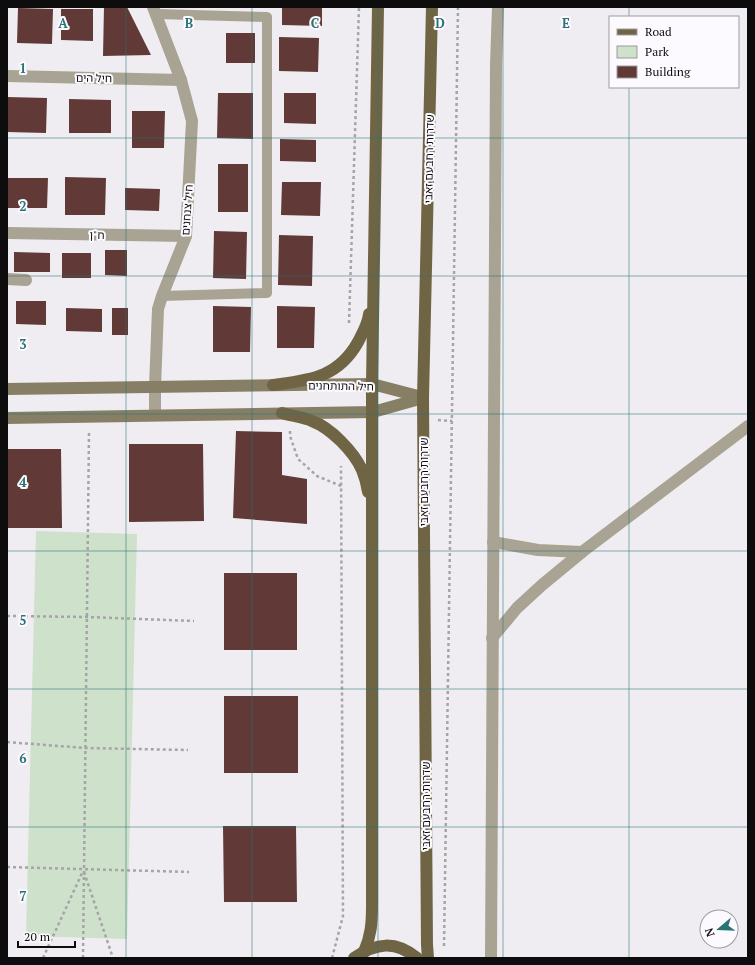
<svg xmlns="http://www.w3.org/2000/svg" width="755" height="965" font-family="'PT Serif','Noto Sans Hebrew',serif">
<rect width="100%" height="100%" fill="#efedf1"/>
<polygon fill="#cde1cb" points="36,531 137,534 127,939 26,936"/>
<g fill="#613a38">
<polygon points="104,7 127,7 151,55 103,56"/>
<polygon points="282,7 322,7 322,26 282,25"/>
<polygon points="18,8 53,9 52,44 17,43"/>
<polygon points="61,9 93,9 93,41 61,40"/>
<rect x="226" y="33" width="29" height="30"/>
<polygon points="279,37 319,38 318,72 279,71"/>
<polygon points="218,93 253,93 253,139 217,138"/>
<polygon points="284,93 316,93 316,124 284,123"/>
<polygon points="7,97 47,98 46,133 7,132"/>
<polygon points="69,99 111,100 111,133 69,133"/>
<polygon points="132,111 165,111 164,148 132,148"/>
<polygon points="280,139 316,140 316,162 280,161"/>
<rect x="218" y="164" width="30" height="48"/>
<polygon points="65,177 106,178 105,215 65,215"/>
<polygon points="7,178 48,178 47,208 7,208"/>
<polygon points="282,182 321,182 320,216 281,215"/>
<polygon points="125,188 160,189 159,211 125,210"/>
<polygon points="214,231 247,232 246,279 213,278"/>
<polygon points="279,235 313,236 312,286 278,285"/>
<polygon points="105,250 127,250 127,276 105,275"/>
<polygon points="14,252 50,253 50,272 14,272"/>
<rect x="62" y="253" width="29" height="25"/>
<polygon points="16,301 46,301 46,325 16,324"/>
<polygon points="213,306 251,307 250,352 213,352"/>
<polygon points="277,306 315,307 314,348 277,348"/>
<polygon points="66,308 102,309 102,332 66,331"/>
<rect x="112" y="308" width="16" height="27"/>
<polygon points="236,431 282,432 282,475 307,479 307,524 233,518"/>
<polygon points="129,444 203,444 204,521 129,522"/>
<polygon points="7,449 61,449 62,528 7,528"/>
<rect x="224" y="573" width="73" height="77"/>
<rect x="224" y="696" width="74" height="77"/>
<polygon points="223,826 296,826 297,902 224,902"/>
</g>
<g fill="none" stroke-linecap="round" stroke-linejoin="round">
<g stroke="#a5a4a7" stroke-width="2.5" stroke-dasharray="3 3" stroke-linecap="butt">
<polyline points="349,323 359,7"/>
<polyline points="438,420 452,421"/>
<polyline points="290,431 290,436 298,459 317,476 341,486"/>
<polyline points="7,616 87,617 194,621"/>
<polyline points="7,742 85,748 188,750"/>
<polyline points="7,867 189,872"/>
<polyline points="84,872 113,958"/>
<polyline points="444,946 458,7"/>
<polyline points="43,958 83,871"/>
<polyline points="83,958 89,433"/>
<polyline points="332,958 343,916 341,466"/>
</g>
<polyline stroke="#a8a392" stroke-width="10" points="156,14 267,17 267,293 162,296"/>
<g stroke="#a8a392" stroke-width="12">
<polyline points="153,7 181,80 192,121 186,236 162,296 158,309 155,387 155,415"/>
<polyline points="7,76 181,80"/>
<polyline points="7,233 186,236"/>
<polyline points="7,279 26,280"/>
<polyline points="493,542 538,550 582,552"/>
<polyline points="492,638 517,608 542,585 582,552 748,426"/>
<polyline points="491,958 496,65 498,7"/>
</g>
<g stroke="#877f65" stroke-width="12">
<polyline points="7,389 372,384 422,397"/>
<polyline points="7,418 373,412 423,398"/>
</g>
<g stroke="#6f6545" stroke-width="12">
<path d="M273,385c36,-5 65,-7 85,-43 4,-8 10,-18 11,-28"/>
<path d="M282,413c10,3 21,4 30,8 19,7 42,31 50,49 3,7 5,15 6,22"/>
<path d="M364,952c7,-16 8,-29 8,-46v-522l6,-377"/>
<path d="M354,958c22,-15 41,-18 63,0"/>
<polyline points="428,958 427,945 423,398 432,7"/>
</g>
</g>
<path fill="none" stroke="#297375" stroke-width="1" stroke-opacity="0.55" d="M126,7v951M252,7v951M378,7v951M503,7v951M629,7v10M629,87v871M7,138h741M7,276h741M7,414h741M7,551h741M7,689h741M7,827h741"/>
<g text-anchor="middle" stroke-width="4" stroke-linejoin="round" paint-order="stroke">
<g font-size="11" fill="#0e0d0e" stroke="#fcfafe">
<text transform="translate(94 78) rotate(1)" y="4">חיל הים</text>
<text transform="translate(429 159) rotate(-89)" y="4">שדרות רחבעם זאבי</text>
<text transform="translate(187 210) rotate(-86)" y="4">חיל צנחנים</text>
<text transform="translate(97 235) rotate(1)" y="4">ח"ן</text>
<text transform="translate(341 386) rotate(1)" y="4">חיל התותחנים</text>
<text transform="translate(424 482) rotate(-90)" y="4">שדרות רחבעם זאבי</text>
<text transform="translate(426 806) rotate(-90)" y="4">שדרות רחבעם זאבי</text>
</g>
</g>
<g font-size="13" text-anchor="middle" font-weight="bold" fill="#297375" stroke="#fcfafe" stroke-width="4" stroke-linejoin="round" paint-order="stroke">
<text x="63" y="28">A</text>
<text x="189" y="28">B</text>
<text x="315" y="28">C</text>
<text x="440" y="28">D</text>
<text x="566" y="28">E</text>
<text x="23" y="73">1</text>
<text x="23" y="211">2</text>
<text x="23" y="349">3</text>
<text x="23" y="487">4</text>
<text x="23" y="625">5</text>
<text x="23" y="763">6</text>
<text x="23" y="901">7</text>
</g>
<rect width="755" height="965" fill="none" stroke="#0e0d0e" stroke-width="16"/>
<rect x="609" y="16" width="130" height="72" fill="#fcfafe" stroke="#9d9b9e"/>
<rect x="617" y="29" width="20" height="6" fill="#6f6545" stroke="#9d9b9e"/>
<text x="645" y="36" font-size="12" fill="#0e0d0e">Road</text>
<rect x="617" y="46" width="20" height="12" fill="#cde1cb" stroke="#9d9b9e"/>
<text x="645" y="56" font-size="12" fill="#0e0d0e">Park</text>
<rect x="617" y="66" width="20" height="12" fill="#613a38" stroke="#9d9b9e"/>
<text x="645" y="76" font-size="12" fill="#0e0d0e">Building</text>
<g transform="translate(719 929) rotate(251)"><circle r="19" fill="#fcfafe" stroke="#9d9b9e"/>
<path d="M0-3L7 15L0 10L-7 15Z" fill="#297375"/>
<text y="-6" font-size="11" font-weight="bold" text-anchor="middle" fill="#0e0d0e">N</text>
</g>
<path d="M18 941v6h57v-6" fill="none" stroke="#0e0d0e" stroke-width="2"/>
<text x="24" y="941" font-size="12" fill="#0e0d0e" stroke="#fcfafe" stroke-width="3" paint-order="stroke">20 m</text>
</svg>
